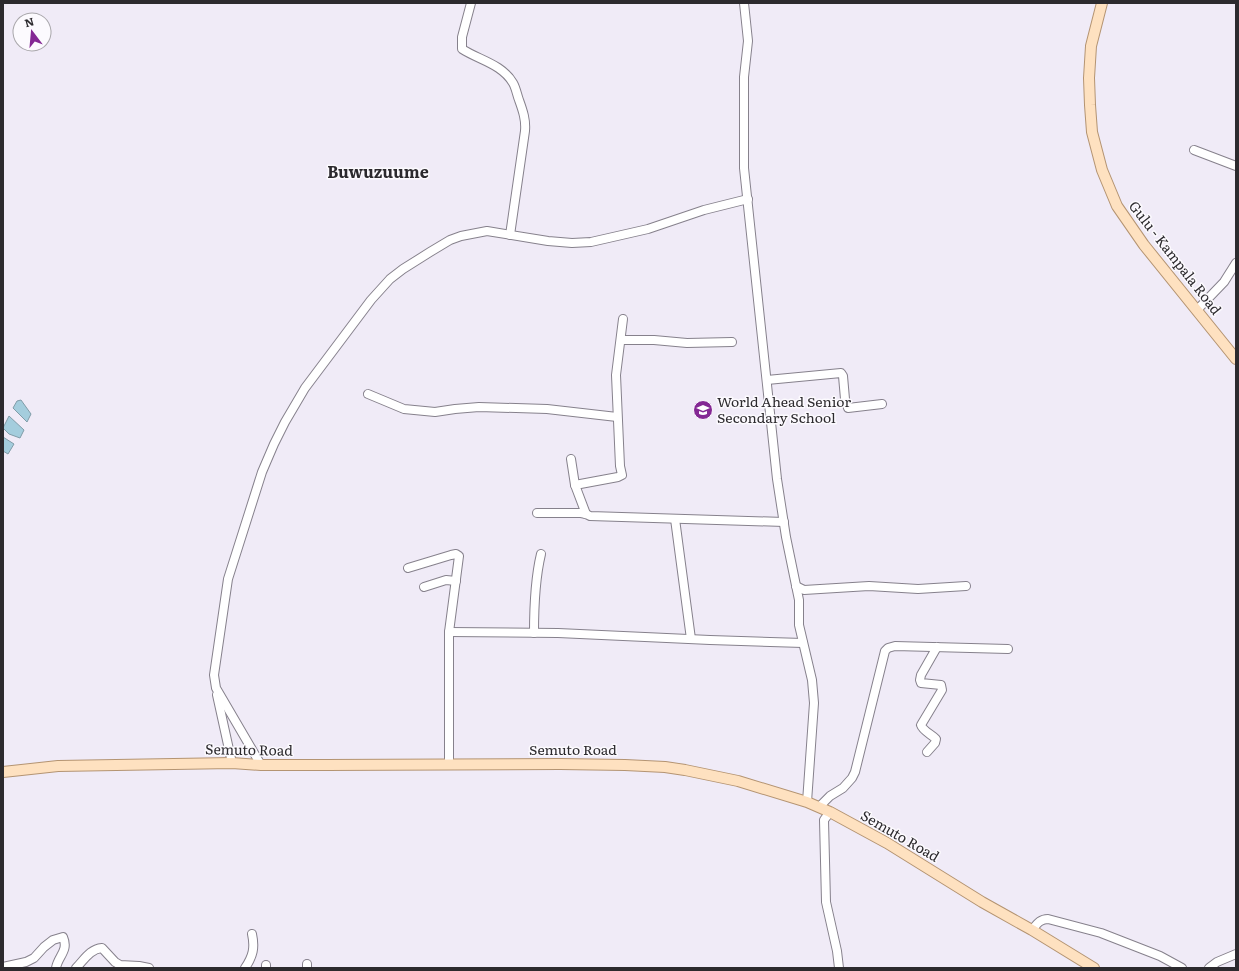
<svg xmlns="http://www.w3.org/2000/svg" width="1239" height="971" font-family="Literata,serif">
<rect width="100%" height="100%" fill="#f0ebf7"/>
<g fill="#a4cddd" stroke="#809ca8">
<polygon points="21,400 31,414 27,422 13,408 17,401"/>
<polygon points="9,416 24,430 20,438 9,434 3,428"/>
<polygon points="3,437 14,444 8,454 3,451"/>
</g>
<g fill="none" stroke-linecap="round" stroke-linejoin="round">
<defs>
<g id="minor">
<path d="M471,3l-9,34v12c17,11 40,15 51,34 3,5 4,12 6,17 4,11 7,20 6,31l-15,104"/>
<polyline points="744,3 748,41 744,77 744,168 777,479 786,537 799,600 799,625 812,680 814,703 807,802"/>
<polyline points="1194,150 1236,166"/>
<polyline points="1197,310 1224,282 1236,263"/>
<polyline points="621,340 654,340 687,343 732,342"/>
<polyline points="767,380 841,373 843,376 845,399 848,408 882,404"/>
<polyline points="368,394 404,409 435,412 455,409 479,407 547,409 617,417"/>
<polyline points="571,459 575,485 586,514"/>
<polyline points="575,485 618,477 622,475 620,466 616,375 623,319"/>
<polyline points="537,513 581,513 586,514 590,516 784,522"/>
<polyline points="675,519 691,639"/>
<polyline points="408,568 451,555 456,554 459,556 449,632 449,764"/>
<polyline points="796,586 804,590 869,586 918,589 966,586"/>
<polyline points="424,587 446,580 456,581"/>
<polyline points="449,632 558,633 710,640 803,643"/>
<path d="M534,633c0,-27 1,-54 7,-79"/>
<polyline points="217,695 232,763"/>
<path d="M927,752l8,-9 1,-4c-5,-5 -13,-8 -15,-14l21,-35 -1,-5 -20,-2 -1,-3 1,-5 16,-28"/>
<polyline points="261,765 216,688 214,675 228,579 262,472 274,444 285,422 305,388 371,300 390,279 403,269 430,252 450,240 461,236 487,231 548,241 572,243 591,242 648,229 704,210 748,199"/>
<polyline points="819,807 830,796 843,788 852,778 855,772 885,651 888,648 895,646 1008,649"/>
<polyline points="830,812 824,820 826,902 837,951 839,968"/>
<path d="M1032,930c5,-6 8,-11 16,-11l53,14 59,23 22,12"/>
<polyline points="307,964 307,968"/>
<path d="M3,967l23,-5 8,-4 10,-11 9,-7 10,-3c6,14 -5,19 -7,31"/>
<path d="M76,968c8,-8 14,-19 26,-20l13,14 5,3 19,1 10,2"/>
<path d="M245,968c8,-12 10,-20 7,-34"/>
<polyline points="266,968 266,965"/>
<polyline points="1209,968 1217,962 1236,954"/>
</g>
<g id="major">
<polyline points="1102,3 1091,46 1089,78 1090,105 1092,132 1102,170 1117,206 1144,245 1236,359"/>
<polyline points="3,772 58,766 232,763 261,765 325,765 560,764 625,765 665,767 685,770 738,781 807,802 830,812 887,843 982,902 1032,930 1094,968"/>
</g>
</defs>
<use href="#minor" stroke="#86818c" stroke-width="10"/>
<use href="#major" stroke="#b49472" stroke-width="12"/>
<use href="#minor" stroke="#fff" stroke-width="8"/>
<use href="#major" stroke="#fee1c0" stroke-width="10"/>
</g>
<defs>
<symbol id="school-disc" viewBox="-11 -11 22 22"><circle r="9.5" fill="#842894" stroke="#fcfafe"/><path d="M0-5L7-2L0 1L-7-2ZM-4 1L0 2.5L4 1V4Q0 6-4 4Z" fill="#fff"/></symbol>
</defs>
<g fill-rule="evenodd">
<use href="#school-disc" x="692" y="399" width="22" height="22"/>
</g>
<g text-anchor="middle" stroke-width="3" stroke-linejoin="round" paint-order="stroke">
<g font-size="14" fill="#2c2a2e" stroke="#fcfafe">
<text transform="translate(1175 258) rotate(52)" y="5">Gulu - Kampala Road</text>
<text transform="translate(249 750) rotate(1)" y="5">Semuto Road</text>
<text x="573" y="755">Semuto Road</text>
<text transform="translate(900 836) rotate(30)" y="5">Semuto Road</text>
</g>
<g font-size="14" fill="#2c2a2e" stroke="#fcfafe" text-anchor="start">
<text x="717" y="407">World Ahead Senior<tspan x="717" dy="16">Secondary School</tspan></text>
</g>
<g font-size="16" font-weight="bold" fill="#2c2a2e" stroke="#fcfafe">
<text x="378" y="178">Buwuzuume</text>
</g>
</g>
<rect width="1239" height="971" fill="none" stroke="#2c2a2e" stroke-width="8"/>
<g transform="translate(32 32) rotate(344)"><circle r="19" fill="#fcfafe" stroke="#a9a7ab"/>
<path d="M0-3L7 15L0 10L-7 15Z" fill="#842894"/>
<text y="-6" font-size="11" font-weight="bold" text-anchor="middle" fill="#2c2a2e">N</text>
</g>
</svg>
